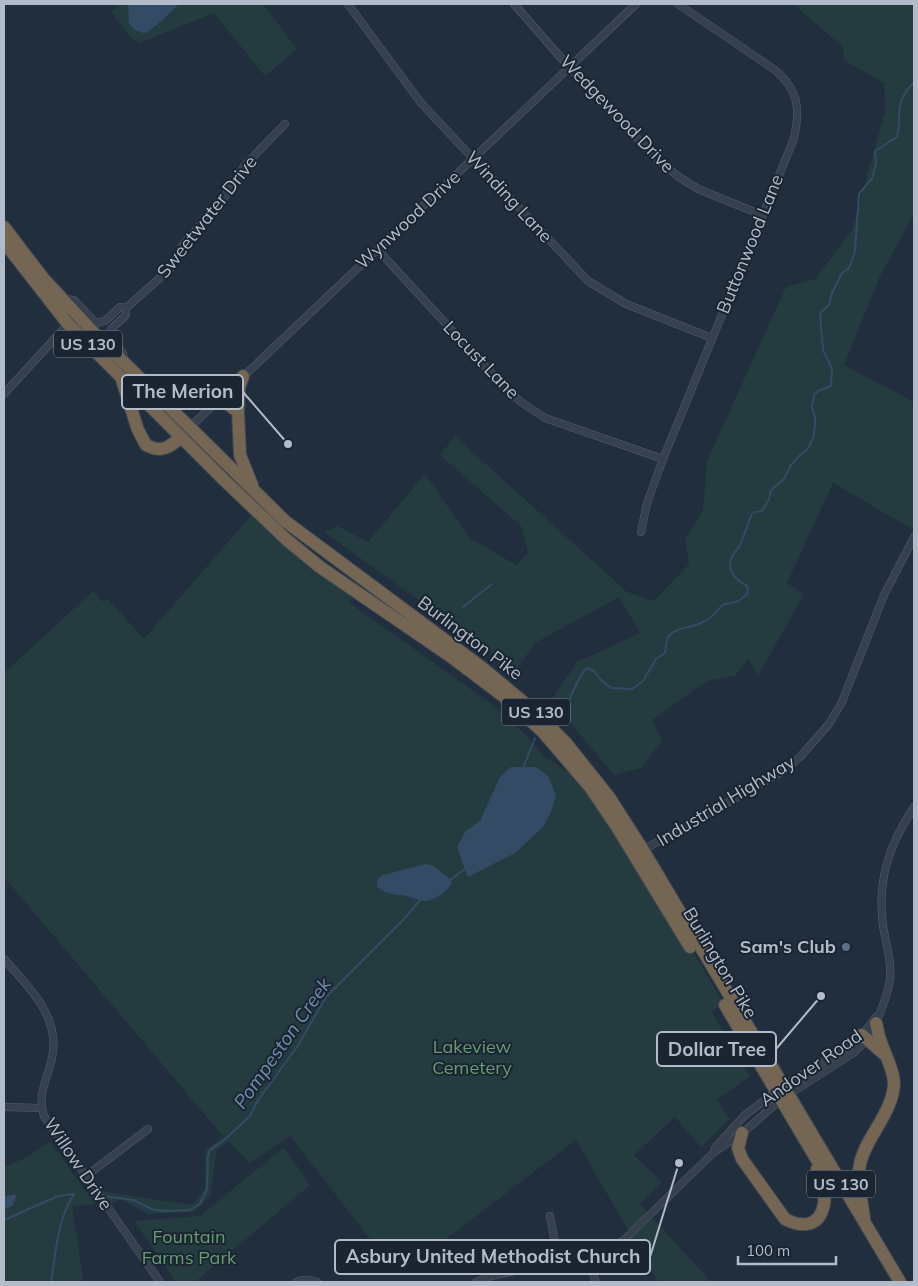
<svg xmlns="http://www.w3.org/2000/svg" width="918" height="1286" font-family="Mulish,sans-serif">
<rect width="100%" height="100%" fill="#212e3e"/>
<g fill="#243c3f">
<polygon points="120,4 263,4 297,49 265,76 214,13 139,43 130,37 111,12"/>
<polygon points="793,4 914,4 914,214 880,276 844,365 914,402 914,530 833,483 787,583 804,594 758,676 748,659 735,676 707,681 652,720 662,740 642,768 614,775 569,721 550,702 577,662 640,633 619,597 535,643 516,670 324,532 337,526 368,542 425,474 470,538 516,565 528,553 521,526 440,455 455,436 627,592 654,601 689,564 685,539 703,511 707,461 786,287 815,279 852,230 885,111 884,83 844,60 843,47"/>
<polygon points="255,511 359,593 348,602 489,702 526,735 545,758 552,761 590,787 642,867 723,1002 712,1012 750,1076 717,1100 730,1119 701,1147 675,1117 634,1155 662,1182 640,1204 711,1282 658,1282 576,1140 396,1277 371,1240 290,1136 250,1163 229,1142 217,1149 210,1196 194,1212 147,1214 120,1199 108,1205 99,1191 192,1205 205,1189 205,1151 223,1136 4,877 4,673 93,591 103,602 107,598 144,639"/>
<polygon points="50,1141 95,1204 72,1206 83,1277 80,1282 4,1282 4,1167 27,1157"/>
<polygon points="284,1147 310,1185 195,1282 176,1282 134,1221 200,1216"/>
</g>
<g fill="#344b66">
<polygon points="128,4 179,4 159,23 147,32 143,33 133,29 129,23"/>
<polygon points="511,767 536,767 548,776 556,795 552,809 544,826 515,853 468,877 457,847 465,832 480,821 500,777"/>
<path d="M426,864l8,2 18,15c0,7 -18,20 -26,20 -6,0 -13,-3 -19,-5 -11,-2 -20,-1 -30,-9v-6l3,-4 3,-2z"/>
<polygon points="15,1194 16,1196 13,1205 4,1210 4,1197"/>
</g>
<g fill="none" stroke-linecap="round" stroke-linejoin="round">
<g stroke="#344b66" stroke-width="2">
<polyline points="463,607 492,584"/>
<path d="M558,715c15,-12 15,-34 29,-47l7,3 7,9 10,8 21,1 11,-8 13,-22 9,-6c1,-5 1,-11 3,-16 7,-10 23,-9 33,-14 8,-3 16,-11 21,-18l17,-4 9,-8 -1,-7c-11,-6 -23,-16 -14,-31 2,-4 5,-6 7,-10 5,-10 7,-21 12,-31l3,-2 7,-1 7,-12 2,-9 13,-11 7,-14 10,-11 6,-4 6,-11 2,-14v-8l-3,-10 2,-12 4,-4 13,-5 1,-17 -9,-19 -3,-34 1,-4 8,-7 3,-12 10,-20 7,-5 6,-17 4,-57 13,-16 4,-14 -1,-13 22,-14c6,-26 -5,-31 17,-55"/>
<polyline points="523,768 535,738"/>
<polyline points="450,880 466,868"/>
<polyline points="102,1196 133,1200 154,1210 170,1211 190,1210 200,1204 207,1189 208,1156 210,1150 223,1141 250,1116 258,1100 297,1047 326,997 404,919 421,899"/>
<polyline points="4,1220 58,1196 74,1194"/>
<path d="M51,1282c5,-30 6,-62 23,-88"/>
</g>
<defs>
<g id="street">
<polyline points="348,4 421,103 588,281 626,304 712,338"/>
<polyline points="514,4 569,67 660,162 679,177 698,189 762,215"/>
<polyline points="377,249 506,389 521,402 545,418 663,459"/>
<polyline points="64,299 74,300 96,323 105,321 120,307 126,308 171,268 184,243 220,204 245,165 285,124"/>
<polyline points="124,361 123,353 110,338 111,329 126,315 126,308"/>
<polyline points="4,394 68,324"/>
<polyline points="188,429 636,4"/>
<path d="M641,532l6,-29 16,-44 130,-318c8,-30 6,-51 -18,-71l-97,-66"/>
<polyline points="643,850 782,772 800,757 829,724 842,702 884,595 914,537"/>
<path d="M4,959c23,26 54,55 49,93 -3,23 -17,41 -9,64l116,166"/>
<path d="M875,1026c6,-16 13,-31 15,-47 2,-17 -4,-36 -7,-53 -6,-46 6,-81 31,-119"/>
<polyline points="4,1107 41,1108"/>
<polyline points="715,1148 744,1116 783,1086 843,1050 862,1035 876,1017"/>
<polyline points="86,1176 148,1129"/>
<polyline points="550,1216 559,1265"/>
<polyline points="588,1259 596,1282"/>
<path d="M296,1282c7,-3 14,-3 21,0"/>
<polyline points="476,1282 491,1276 515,1271 588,1259 607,1251 625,1239 713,1153 746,1130 780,1100 852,1054 869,1038"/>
</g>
<g id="highway">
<polyline points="4,227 43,278 95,334 285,521 480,666 533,710 566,743 609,797 643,850 900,1282"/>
<polyline points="4,242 68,324 224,480 287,540 320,567 450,656 507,699 543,732 590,787 617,827 690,947"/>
<path d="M122,380l16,50 8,15c15,8 23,3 35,-8"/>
<polyline points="217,401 226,403 238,412 240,455 252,485"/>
<polyline points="238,412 239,388 243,376"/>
<polyline points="725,1005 827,1177"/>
<polyline points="862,1035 884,1054"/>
<path d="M742,1133l-4,15 4,11 43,60c17,9 35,8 39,-15 2,-11 -4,-24 -7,-35"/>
<path d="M864,1218c-2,-18 -8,-37 -4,-54 6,-28 34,-52 34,-82 -1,-14 -9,-27 -13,-40 -3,-6 -3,-13 -5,-19"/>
</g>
</defs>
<use href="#street" stroke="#545e6c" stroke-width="8"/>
<use href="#highway" stroke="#3e4855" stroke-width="14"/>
<use href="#street" stroke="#36404e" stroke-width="7"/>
<use href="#highway" stroke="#746652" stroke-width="12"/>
</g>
<circle fill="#5c6f8a" stroke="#1b2532" stroke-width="2" cx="846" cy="947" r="5"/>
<g text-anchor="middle" stroke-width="4" stroke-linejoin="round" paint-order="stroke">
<g fill="#1b2532" stroke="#848e9c" stroke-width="1">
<rect x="54" y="330.5" width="68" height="27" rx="4"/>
<rect x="502" y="698.5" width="68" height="27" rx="4"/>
<rect x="807" y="1170.5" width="68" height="27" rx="4"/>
</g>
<g font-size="16" font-weight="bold" fill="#b1bbc9">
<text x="88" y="350">US 130</text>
<text x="536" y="718">US 130</text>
<text x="841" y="1190">US 130</text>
</g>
<g font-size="18" fill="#b1bbc9" stroke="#1b2532">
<text transform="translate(617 114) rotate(46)" y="6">Wedgewood Drive</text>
<text transform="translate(509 197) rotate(47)" y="6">Winding Lane</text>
<text transform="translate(207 217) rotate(-52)" y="6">Sweetwater Drive</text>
<text transform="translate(408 220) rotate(-43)" y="6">Wynwood Drive</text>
<text transform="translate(750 244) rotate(-68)" y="6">Buttonwood Lane</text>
<text transform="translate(481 360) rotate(46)" y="6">Locust Lane</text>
<text transform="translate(470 638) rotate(37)" y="6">Burlington Pike</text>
<text transform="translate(726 801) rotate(-31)" y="6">Industrial Highway</text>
<text transform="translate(720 963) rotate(59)" y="6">Burlington Pike</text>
<text transform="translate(811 1068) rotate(-35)" y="6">Andover Road</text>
<text transform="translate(78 1164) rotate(56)" y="6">Willow Drive</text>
</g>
<g font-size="18" font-weight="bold" fill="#b1bbc9" stroke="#1b2532" text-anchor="end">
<text x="836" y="953">Sam's Club</text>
</g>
<g font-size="18" fill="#679c71" stroke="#1b2532">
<text x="472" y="1053">Lakeview<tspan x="472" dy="21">Cemetery</tspan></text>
<text x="189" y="1243">Fountain<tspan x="189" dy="21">Farms Park</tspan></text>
</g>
<g font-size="19" font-style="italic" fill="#708dae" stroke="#1b2532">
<text transform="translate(282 1043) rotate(-55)" y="7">Pompeston Creek</text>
</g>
</g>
<path fill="none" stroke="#b1bbc9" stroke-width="2" d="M288 444L243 392M821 996L776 1049M679 1163L650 1257"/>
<g fill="#b1bbc9" stroke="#1b2532" stroke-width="2">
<circle cx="288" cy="444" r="5"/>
<circle cx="821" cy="996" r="5"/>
<circle cx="679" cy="1163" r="5"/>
</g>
<g fill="#1b2532" stroke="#b1bbc9" stroke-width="2">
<rect x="122" y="375" width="121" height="34" rx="5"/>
<rect x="657" y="1032" width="119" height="34" rx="5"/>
<rect x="335" y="1240" width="315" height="34" rx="5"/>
</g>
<g font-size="19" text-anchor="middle" font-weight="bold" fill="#b1bbc9">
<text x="183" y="398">The Merion</text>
<text x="717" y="1056">Dollar Tree</text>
<text x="493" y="1263">Asbury United Methodist Church</text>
</g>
<rect width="918" height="1286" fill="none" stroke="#b1bbc9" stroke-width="10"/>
<path d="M738 1256v8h98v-8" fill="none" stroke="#b1bbc9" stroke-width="2.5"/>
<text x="746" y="1256" font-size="15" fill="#b1bbc9" stroke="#1b2532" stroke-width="4" paint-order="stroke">100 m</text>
</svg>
